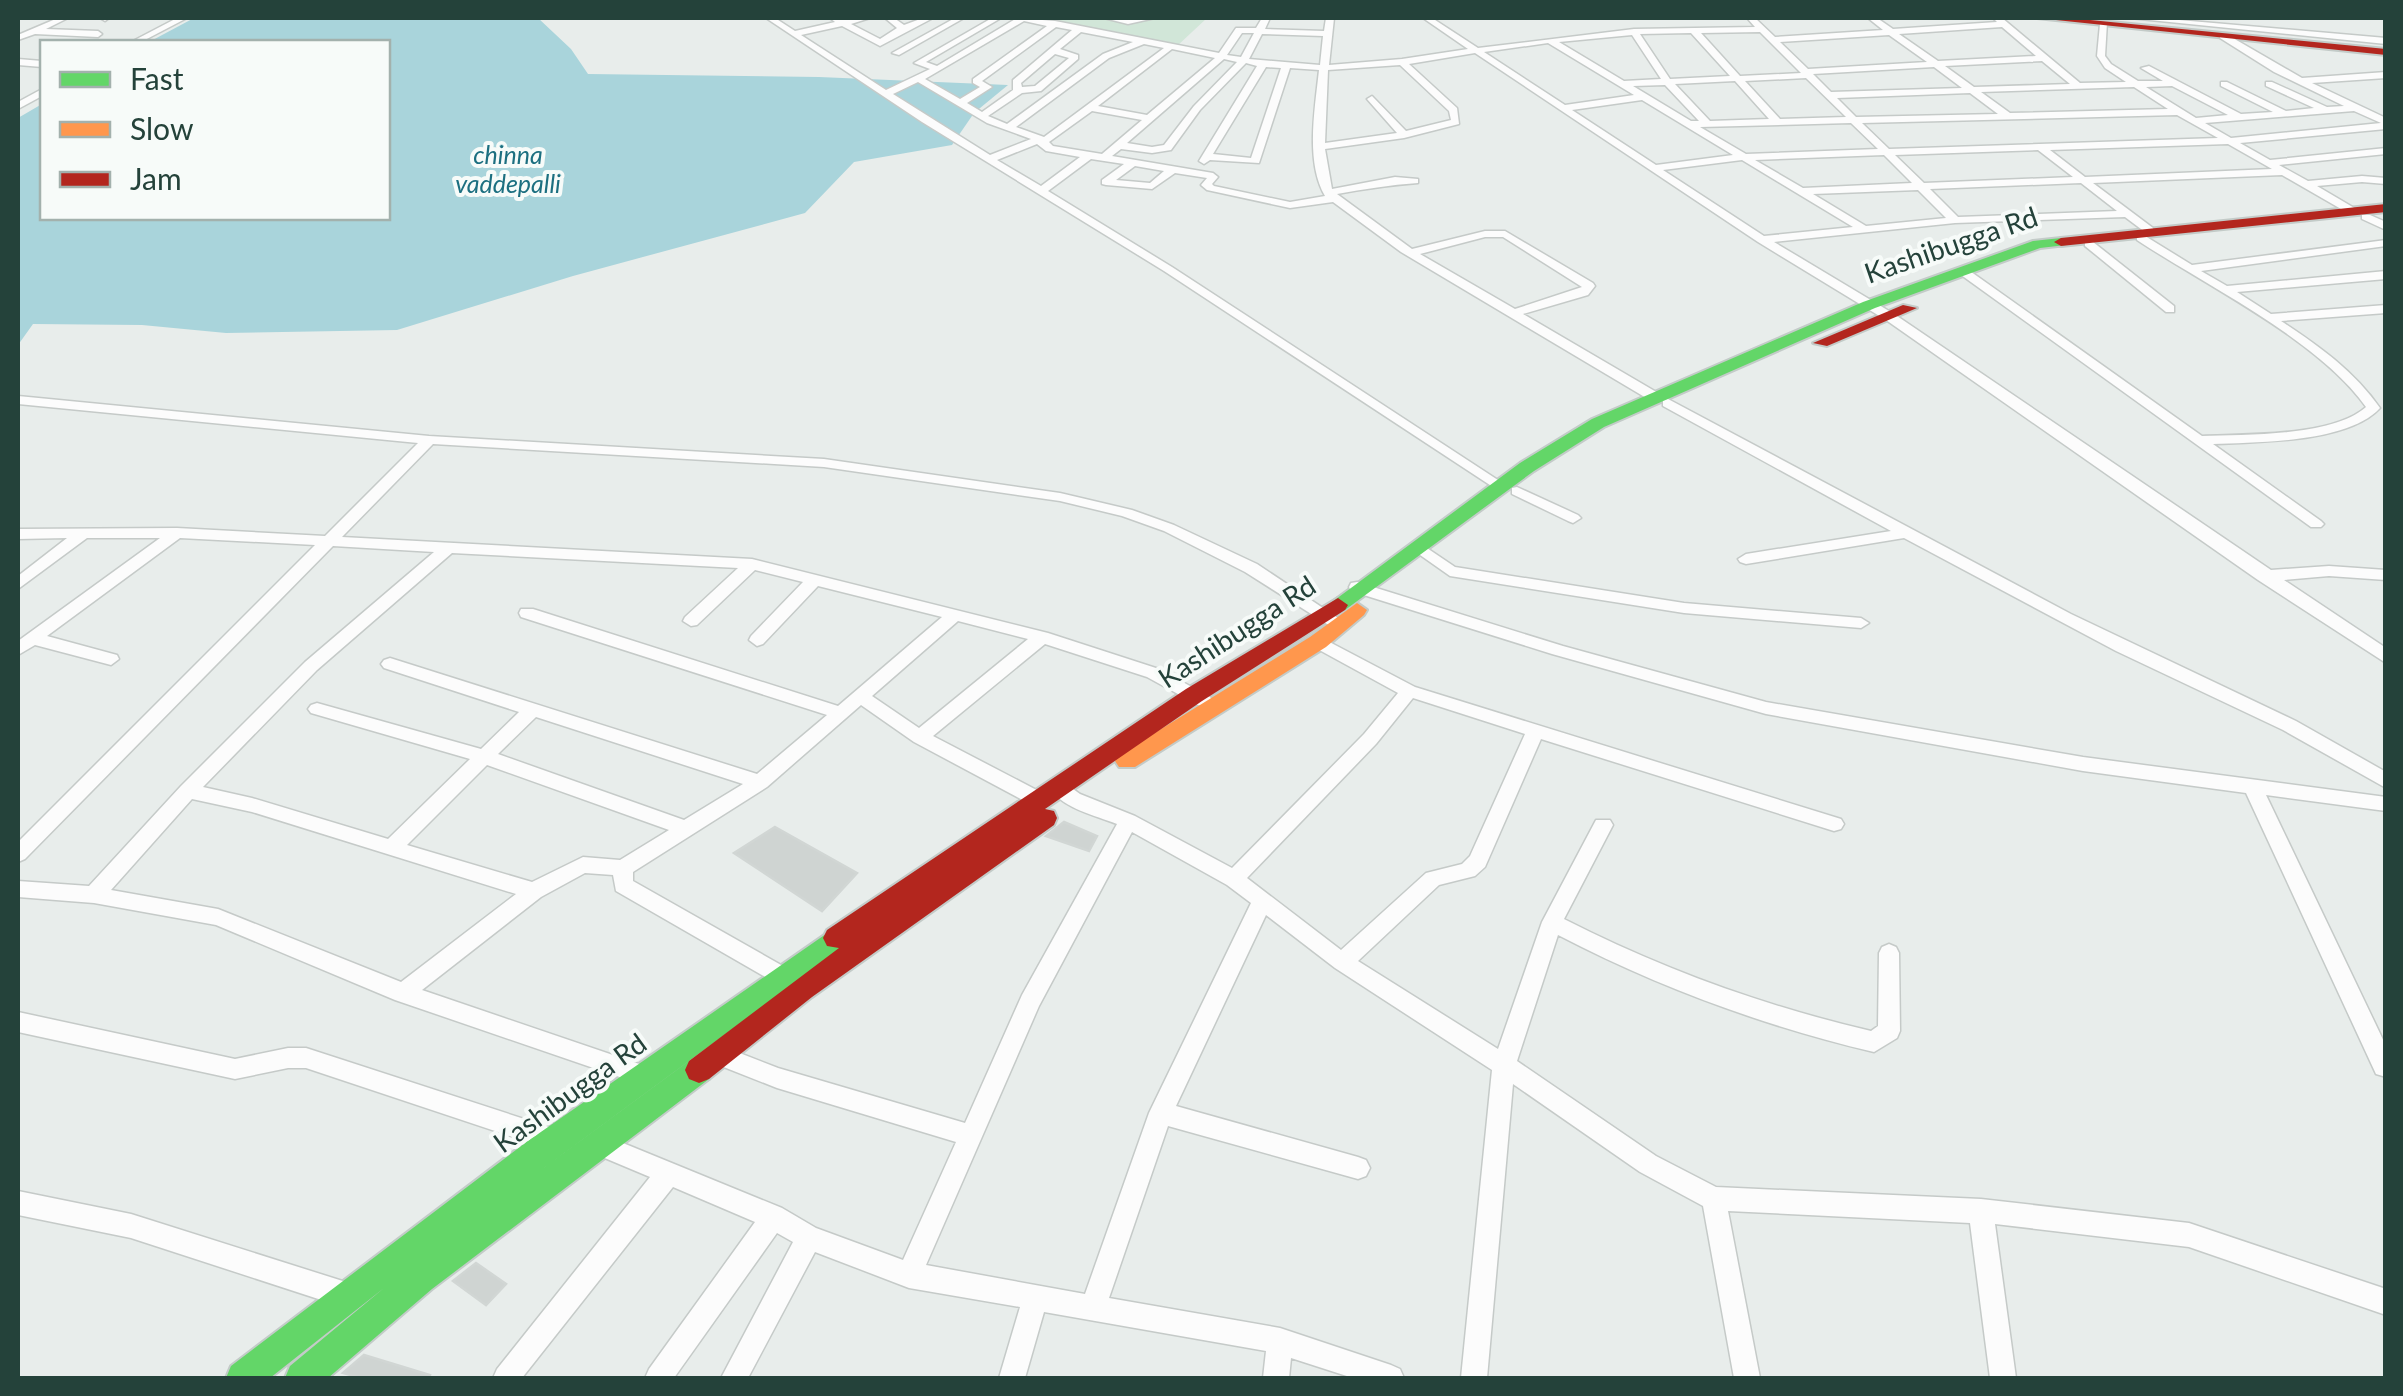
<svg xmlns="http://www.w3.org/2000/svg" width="2403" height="1396" font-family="Lato,sans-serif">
<rect width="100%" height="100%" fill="#e8edeb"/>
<polygon fill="#d1e6d8" points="1022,18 1207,18 1177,46"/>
<polygon fill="#a9d4db" points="194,18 538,18 571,49 588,74 819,77 1008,85 974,113 952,145 854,162 805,213 573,276 397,330 226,333 142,325 33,324 18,345 18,118 42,104 42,218 388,218 388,42 149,42"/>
<g fill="#cfd4d2" stroke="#d1d6d4" stroke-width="2.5">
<polygon points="1064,822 1097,836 1089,851 1046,836"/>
<polygon points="775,827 857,873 822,911 734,853"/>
<polygon points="476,1263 506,1284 486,1305 453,1281"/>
<polygon points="364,1355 430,1375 429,1378 361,1378 343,1373"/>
</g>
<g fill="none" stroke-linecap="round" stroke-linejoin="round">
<defs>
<g id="street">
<polygon points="58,18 68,18 46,29 98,31 102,34 98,37 35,34 18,40 18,35"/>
<polygon points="100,18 109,18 105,21"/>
<polygon points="177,18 187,18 141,42 131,42"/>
<path d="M766,18h9l20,13 40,-9 -5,-4 14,2 26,-2 -19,6 29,15 17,-11 -12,-10h9l10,7 19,-7h10l-53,28 -38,-20 -41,9 85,55 44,-21 -16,-6 78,-45h9l-75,44 11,4 80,-48 38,3 164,32 17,-25h20l6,-10h8l-5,11 59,2 2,-13h8l-5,47 73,-6 66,-10 -45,-31h9l46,30 156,-19 121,-2 -8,-9h8l20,19 108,-7 -15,-12h9l16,11 104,-7 -4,-4h9l78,65 46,-1 -21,-14 -8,-12 3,-32 7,-2 -2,34 6,8 27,17h25l-22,-13 8,-2 92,48 32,-2 -52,-26v-4h6l59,29 28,-3 -48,-22v-4h6l55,25 17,-1 -70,-34 -54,-34v-4h6l76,44 84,-6v6l-74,5 74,35v11l-146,14 30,17 116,-12v6l-107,11 29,16 54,-5 24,2v6l-24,-2 -45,4 39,23v4h-8l-66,-38 -189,8 60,45v4h-8l-20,-15 -170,6 -181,19 120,72 377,256 58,-4 57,4v10l-57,-4 -45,4 102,68v15l-128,-83 -372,-260 -128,-78 -283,-189 -66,11 48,44 2,16 -55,14 -79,11 7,40 63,-12 23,2v4c-28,2 -54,6 -81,11l75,55 73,-18h20l88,52 2,3 -7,9 -65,19 135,79v6h-10l-247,-147 -68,-50 -43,6 -83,-18 -6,-5 6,-7 -32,-5 -23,16 -46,-4 -4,-1v-4l22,-16 -33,-5 -43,32 124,76 332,217 2,3 -7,4 -335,-220 -242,-149zM1024,21l23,5 -74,53v4l7,4 -20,12 -35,-20zM1056,27l16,3 -59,50v10l-31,22 -15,-9 25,-16 -10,-6zM2002,27l34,29 -98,5 -39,-27zM1081,32l52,10 -30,12 -96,70 -19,-8 34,-23 19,-2 37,-32v-4l-18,-6zM1760,32l41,41 -61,3 -39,-43zM1242,33h12l-13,24 -14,-2zM1691,33l39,43 -60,3 -30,-45zM1262,34l61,2 -3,29 -71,-6zM1632,35l29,44 -37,2 -65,-39zM1889,35l38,27 -119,7 -28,-27zM1548,43l86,52 -69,10 -81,-53zM1144,44l20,4 -120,89 -28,-10 93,-69zM1172,49l43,9 -68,57 -49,-9zM1055,54l14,4 -34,28 -13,1 -1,-4zM1224,59l13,3 -43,44 -30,39 -12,2 -25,-4zM2042,61l28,23 -96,3 -29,-21zM1246,63l11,3 -58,95 5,3 6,-4 49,3 31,-95 29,2c-4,38 -14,92 6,126l-35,6 -76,-16 -2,-2 6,-7 -5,-4 -101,-17 9,-7 31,4 19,-3 29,-40zM1400,65l49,46 2,9 -45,11 -34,-35 -5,3 30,34 -72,10 3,-73zM1266,67l15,1 -30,90 -38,-4zM1934,67l28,21 -131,4 -18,-18zM1806,78l40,39 -66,2 -35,-38zM1735,81l34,38 -59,2 -35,-37zM918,82l69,41 44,16 -41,16 -97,-61zM1665,85l34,36h-8l-58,-35zM2172,86l56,29 -32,3 -50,-31zM2134,87l34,22 -158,4 -29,-21zM1970,93l28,21 -142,3 -19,-19zM1642,100l91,55 -77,10 -84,-55zM1092,111l50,9 -40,34 -49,-8 -4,-4zM2354,111l27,12 -150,15 -26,-15zM2177,115l41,23 -329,11 -27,-26zM1851,123l27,26 -132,5 -46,-27zM1037,144l9,7 34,6 -39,29 -44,-26zM2228,144l44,25 -187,8 -35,-27zM2038,150l35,27 -149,6 -29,-28zM1884,155l28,28 -109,5 -48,-28zM1742,160l111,67 -89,9 -101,-66zM1135,166l29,5 -14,12 -34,-3zM2081,183l36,28 -159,6 -28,-28zM1918,190l28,28 -80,8 -53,-32zM1485,237h18l79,50 -67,22 -95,-55z"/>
<polygon points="955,18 964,18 899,55 892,53"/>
<polygon points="1104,18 1155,18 1128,24"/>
<polygon points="2130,18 2156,18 2386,38 2386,44"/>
<polygon points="18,59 42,61 42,67 18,65"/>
<polygon points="42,89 42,96 18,109 18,102"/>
<polygon points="2362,215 2370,215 2386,222 2386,230 2362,219"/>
<path d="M2137,236h8l47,29 194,-25v6l-185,25 26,15 159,-15v8l-149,13 34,22 115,-9v8l-105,8c38,25 73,50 99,87 -32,35 -122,34 -167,36l108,77 3,3 -3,3h-10l-354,-255 10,-3 235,167c43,-2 130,1 164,-29 -47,-67 -161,-122 -229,-167z"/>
<polygon points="2085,242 2093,242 2174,306 2174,312 2166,312 2085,246"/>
<path d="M18,396l411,40 395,23 236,34 72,17 42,15 83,39 84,56 -8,5 -6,-1 -82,-52 -81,-41 -42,-15 -62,-15 -236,-34 -391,-23 -91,93 410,22 296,74 111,36 51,28 3,4 -9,6 -6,-2 -51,-28 -102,-33 -112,92 115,60 2,5 -2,5h-14l-120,-64 -53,-37 -94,82 -134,85v9l164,93 3,6 -3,6 -8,3 -8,-3 -165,-95 -3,-16 -28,-2 -44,24 -119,93 232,79 3,7 -3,7 -8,3 -251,-86 -179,-75 -122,-22 -76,-6v-16l71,5 92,-100 124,-124 129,-110 -101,-6 -308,313 -7,3v-20l297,-297 -135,-7 -133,98 70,19 2,4 -8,6 -76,-20 -17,10v-14l142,-103h-73l-69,51v-13l49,-38 -49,1v-10l159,-1 148,8 93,-93 -400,-39zM452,553l286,15 -53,49 -2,4 8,5 6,-1 58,-55 48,12 -52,54 -2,4 8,6 6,-2 55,-58 124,31 -104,89 -305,-97h-12l-2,4 2,4 306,98 -70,59 -367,-116 -6,2 -3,4 3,4 135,44 -38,37 -164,-46 -6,2 -3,4 3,4 159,46 -82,80 -136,-41 -49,-11 114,-117zM958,621l70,18 -109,89 -47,-32zM536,717l207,67 -59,36 -186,-66zM487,765l182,65 -49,30 -37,-3 -51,25 -125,-37zM192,799l60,13 264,82 -115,88 -183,-73 -107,-19z"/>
<polygon points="1668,399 2071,614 2296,721 2386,772 2386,788 2283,730 2116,651 1904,538 1746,564 1740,562 1738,559 1746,554 1891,531 1663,406 1663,400"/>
<polygon points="1517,487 1578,515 1581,518 1573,523 1568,521 1512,494 1512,488"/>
<polygon points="1418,542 1455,567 1684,603 1861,618 1869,623 1861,628 1684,613 1450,576 1413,550 1410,547"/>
<polygon points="1357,582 1563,646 1766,702 2083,757 2386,797 2386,811 2266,795 2386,1046 2386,1077 2376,1074 2246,793 2083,771 1766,714 1552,654 1351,591 1349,587 1351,583"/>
<path d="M1318,636l97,51 426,132 3,5 -3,5 -7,2 -293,-92 -56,128 -10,9 -36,9 -81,76 140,88 44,-127 54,-102h14l3,5 -49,94c98,50 200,87 307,112l7,-5 1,-73 3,-6 7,-3 7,3 3,6 1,78 -3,7 -23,14c-110,-26 -216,-65 -316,-117l-41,126 139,95 60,31 265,12 208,24 197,66v26l-197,-68 -194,-23 21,154h-26l-20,-155 -242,-12 32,167h-26l-31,-172 -63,-34 -127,-88 -26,294h-26l31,-308 -157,-102 -69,-53 -90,191 182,51 8,3 4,8 -4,8 -8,3 -190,-53 -59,172 171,30 111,37 9,4 4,9h-51l-62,-20 -2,20h-26l3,-27 -222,-39 -19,66h-26l21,-71 -111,-19 -94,-36 -67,126h-27l72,-136 -16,-9 -103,145h-29l4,-9 106,-147 -82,-35 -151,191h-29l4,-9 153,-192 -62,-26 -4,-8 4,-8 8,-3 186,76 34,20 87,32 53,-118 -179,-54 -66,-26 -3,-7 3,-7 8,-3 59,23 187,55 57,-128 95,-171c-23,-9 -52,-15 -67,-35l2,-5h14l14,10 55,22 97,52 132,-134 34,-41 -86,-47 -2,-4 2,-4zM1413,698l112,36 -55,122 -8,8 -36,9 -85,77 -94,-72 129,-134zM1132,832l95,53 24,18 -102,210 -64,181 -159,-29 113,-259z"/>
<polygon points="18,1012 235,1059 288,1048 306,1048 555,1129 563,1132 567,1140 563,1148 555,1151 306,1068 288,1068 235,1079 18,1032"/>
<polygon points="18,1191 131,1214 349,1283 358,1287 362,1296 358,1305 349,1309 131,1238 18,1215"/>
</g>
<g id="fast">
<polygon points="2061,238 2066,239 2066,245 2040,248 1875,308 1604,427 1534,471 1345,610 1331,610 1328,605 1520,463 1592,419 1863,302 2033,241"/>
<polygon points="836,927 845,930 849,938 845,946 458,1231 689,1061 699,1057 709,1061 713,1070 709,1079 432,1289 328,1378 285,1378 290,1366 384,1288 270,1378 226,1378 231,1366 525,1143"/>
</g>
<polygon id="slow" points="1357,603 1367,610 1364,615 1326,647 1135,767 1119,767 1115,761 1119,755 1310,637"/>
<g id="jam">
<polygon points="2037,18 2070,18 2386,49 2386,55"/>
<polygon points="2386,204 2386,212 2061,246 2054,242 2061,238"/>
<polygon points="1903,305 1917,308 1827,346 1813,343"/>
<polygon points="1338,598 1348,605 1345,610 1202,701 1045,809 1054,811 1057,818 1054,825 812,997 709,1079 699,1083 689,1079 685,1070 689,1061 839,948 827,946 823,938 827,930 1186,689"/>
</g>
</defs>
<use href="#street" stroke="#c5cac8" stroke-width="3"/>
<use href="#fast" stroke="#c3cbc8" stroke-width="4"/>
<use href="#slow" stroke="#c3cbc8" stroke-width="4"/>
<use href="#jam" stroke="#c3cbc8" stroke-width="4"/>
<use href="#street" fill="#fcfcfc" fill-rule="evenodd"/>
<use href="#fast" fill="#63d668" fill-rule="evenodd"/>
<use href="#slow" fill="#ff974d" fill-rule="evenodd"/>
<use href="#jam" fill="#b3261e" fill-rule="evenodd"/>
</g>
<g text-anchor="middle" stroke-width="8" stroke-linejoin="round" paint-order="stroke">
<g font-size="25" font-style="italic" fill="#1c6f80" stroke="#f7fbf9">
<text x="508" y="164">chinna<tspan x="508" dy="29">vaddepalli</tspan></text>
</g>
<g font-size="28" fill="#24423a" stroke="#f7fbf9">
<text transform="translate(1951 245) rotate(-19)" y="10">Kashibugga Rd</text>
<text transform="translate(1237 632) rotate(-33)" y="10">Kashibugga Rd</text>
<text transform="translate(570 1093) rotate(-36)" y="10">Kashibugga Rd</text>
</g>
</g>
<rect width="2403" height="1396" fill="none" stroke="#24423a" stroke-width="40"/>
<rect x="40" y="40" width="350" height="180" fill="#f7fbf9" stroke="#a3b1ad" stroke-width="2.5"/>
<rect x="60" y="72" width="50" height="15" fill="#63d668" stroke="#a3b1ad" stroke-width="2.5"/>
<text x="130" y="90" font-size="30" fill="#24423a">Fast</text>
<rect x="60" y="122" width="50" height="15" fill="#ff974d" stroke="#a3b1ad" stroke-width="2.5"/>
<text x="130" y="140" font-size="30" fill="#24423a">Slow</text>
<rect x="60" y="172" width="50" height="15" fill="#b3261e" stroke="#a3b1ad" stroke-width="2.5"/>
<text x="130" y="190" font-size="30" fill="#24423a">Jam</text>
</svg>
